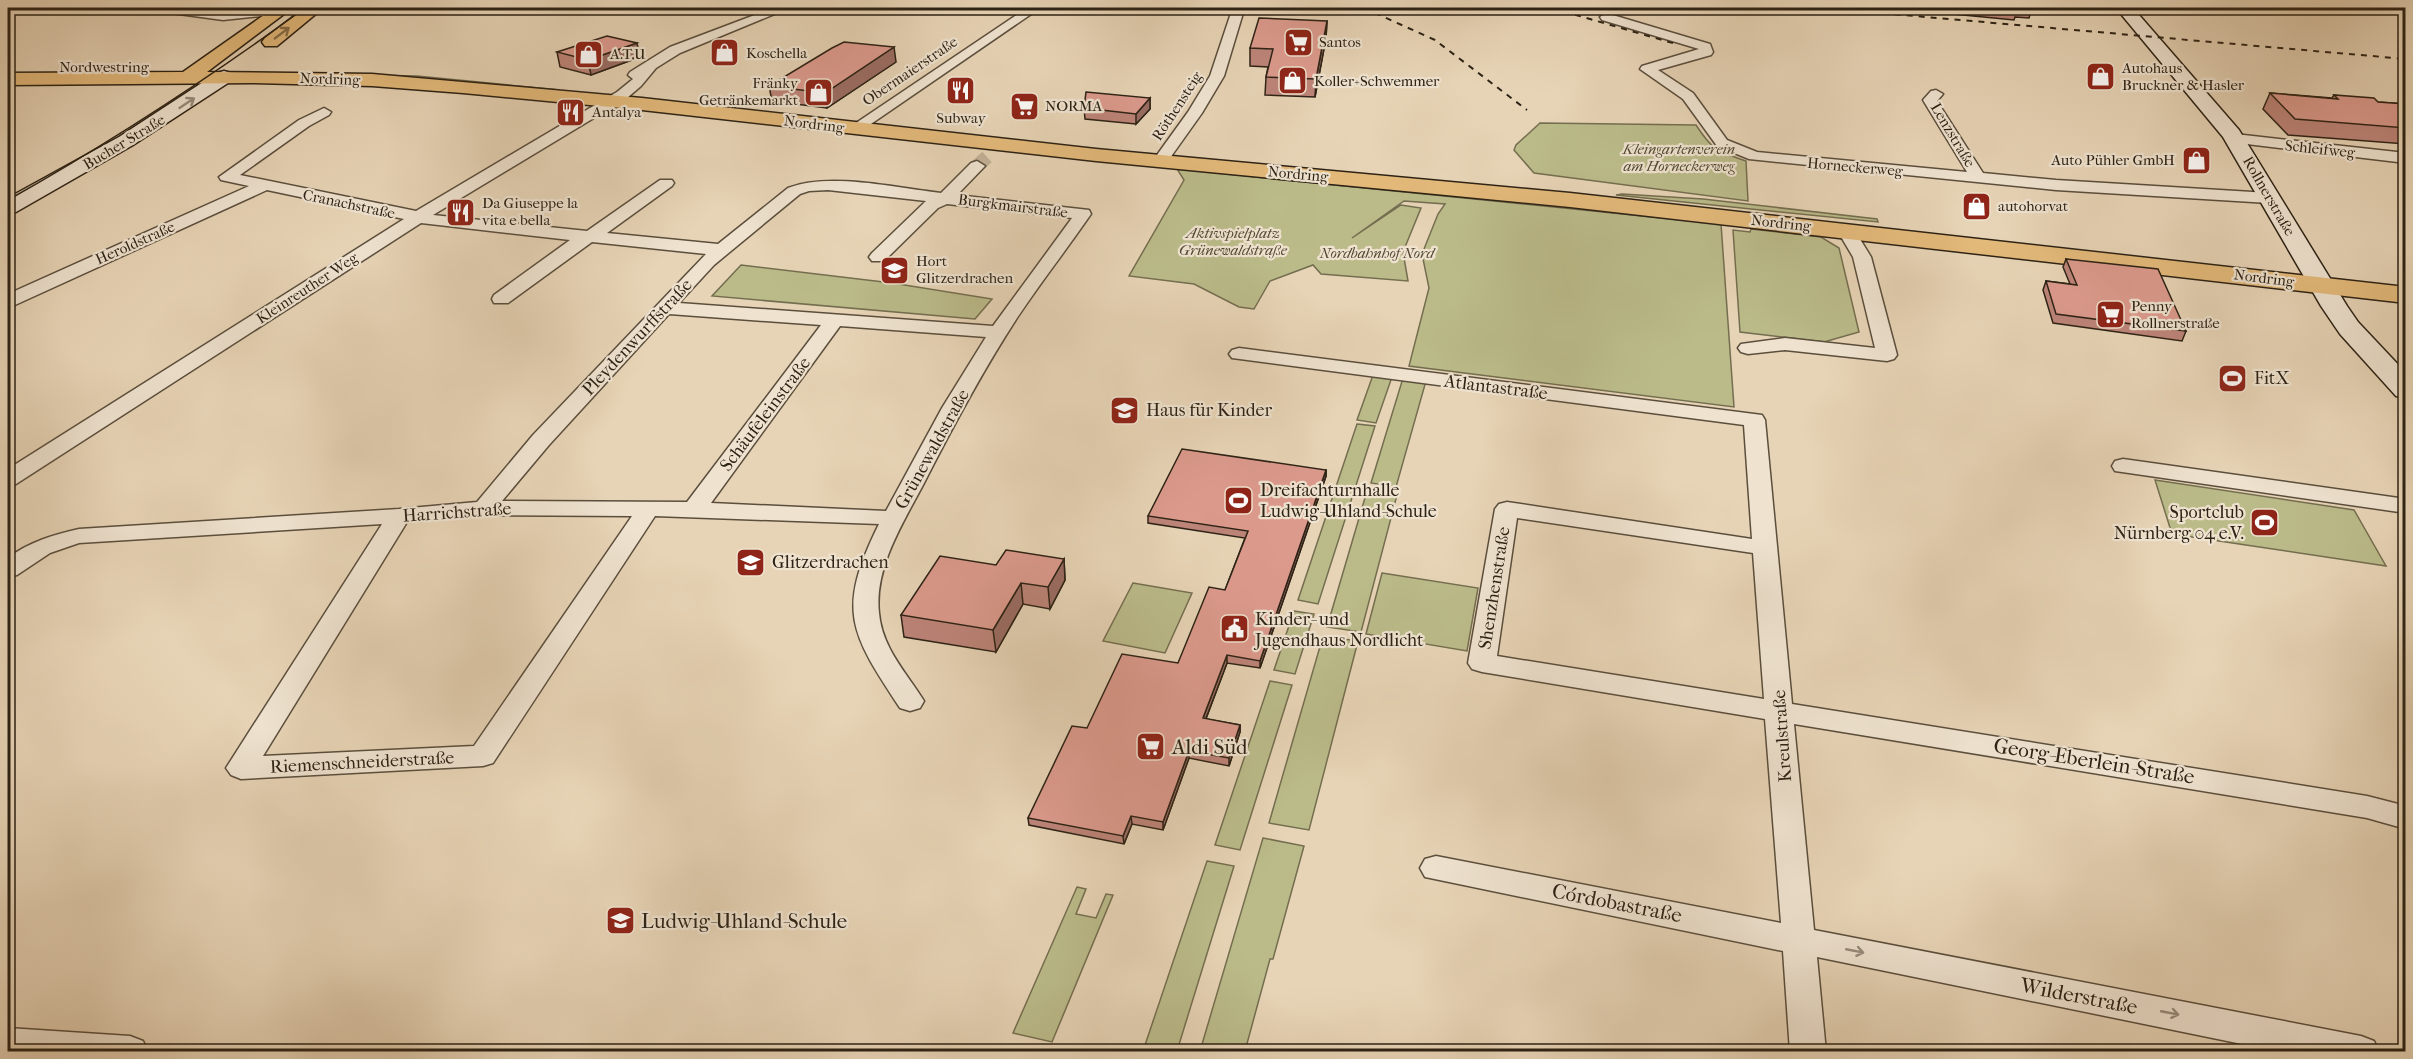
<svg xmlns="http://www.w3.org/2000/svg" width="2413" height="1059" font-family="'IM FELL French Canon',serif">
<rect width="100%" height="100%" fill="#e7d4b6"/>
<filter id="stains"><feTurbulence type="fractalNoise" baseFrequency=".00333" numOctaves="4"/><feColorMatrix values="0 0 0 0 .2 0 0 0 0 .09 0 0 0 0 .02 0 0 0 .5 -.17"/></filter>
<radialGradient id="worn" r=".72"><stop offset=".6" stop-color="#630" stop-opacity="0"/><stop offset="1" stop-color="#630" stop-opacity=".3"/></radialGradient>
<g fill="#bbbb8a" stroke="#746e50" stroke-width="1.5">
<polygon points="260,73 417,76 560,90 557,91"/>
<path d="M1540,123l156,2c17,26 21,26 50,36l2,40 -214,-28 -20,-23 2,-5z"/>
<polygon points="1177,169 1721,224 1734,407 1409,366 1429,288 1422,254 1438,214 1445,204 1404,201 1352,238 1401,205 1421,208 1403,252 1408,281 1321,274 1313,265 1270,281 1254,309 1239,307 1194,284 1129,276 1184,180"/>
<polygon points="1622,194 1703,199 1877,219 1878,222 1616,195"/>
<polygon points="1751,229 1821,237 1839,248 1859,332 1824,342 1740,332 1733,230 1750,232"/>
<polygon points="741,265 892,283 992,299 975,319 712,296"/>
<polygon points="1373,375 1392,377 1376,423 1357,420"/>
<polygon points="1403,378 1426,381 1396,487 1371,483"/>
<polygon points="1357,424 1375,426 1318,604 1298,600"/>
<polygon points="2155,480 2354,510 2386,566 2172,534"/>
<polygon points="1367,491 1397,495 1361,632 1327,627"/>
<polygon points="1382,573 1478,588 1467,651 1366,634"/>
<polygon points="1133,583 1192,593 1165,653 1103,641"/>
<polygon points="1294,611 1314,614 1295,674 1274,670"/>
<polygon points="1323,636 1358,641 1309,830 1269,823"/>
<polygon points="1270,681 1292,685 1240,850 1215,845"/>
<polygon points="1263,838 1304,846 1273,959 1270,959 1245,1051 1200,1051"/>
<polygon points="1207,861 1234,866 1177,1051 1143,1051"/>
<polygon points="1077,887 1086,889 1076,914 1096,918 1106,894 1113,895 1052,1042 1013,1033"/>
</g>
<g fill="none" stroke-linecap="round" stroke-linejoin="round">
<polyline stroke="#c2b096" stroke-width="14" stroke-dasharray="14 7" stroke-linecap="butt" points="977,166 987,157"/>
<defs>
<g id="street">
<path d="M158,8c22,-2 44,4 66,4 20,0 41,-4 61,-4l2,2 -6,4 -58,6 -59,-8z"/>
<path d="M773,8h16l-109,45 -24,15 -15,18 -14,12 -194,117 154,16 73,-51h12l2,3 -2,3 -65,47 111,11 70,-56c41,-16 109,0 153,5l30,-30 6,-2 8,5 -28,29 132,15 2,4c-24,35 -50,68 -74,104 -35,54 -65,110 -94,167 -20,38 -49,83 -44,128 3,35 27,59 45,88l-4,7 -10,3 -10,-3c-50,-76 -64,-97 -21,-184l-224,-8 -162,247 -10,3 -242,13 -10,-4 -5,-7 156,-244 -303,19 -29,10 -33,22 -9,2v-19c21,-16 45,-23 71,-29l320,-20 78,-7 56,-67 173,-181 -114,-12 -84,61h-14l-2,-4 2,-4 76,-55 -149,-17 -405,261 -8,2v-17l396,-250 -137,-29 -252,115 -7,2v-13l241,-108 -28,-6 -2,-3 80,-57 25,-12 7,4 -2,3 -20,11 -69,49 176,36 201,-119 16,-13 -5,-4 2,-3 40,-25zM828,190l98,11 -54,52 -3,4 3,4h12l54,-53 9,-4 125,14 -79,108 -314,-23 35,-38 86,-71 9,-3zM669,314l152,11 -134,177 -185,-1 47,-56zM840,326l146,11 -44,71 -56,103 -175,-8zM484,515l148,1 -158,230 -211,10 144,-234z"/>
<polygon points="1027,8 1040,8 868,126 863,127 856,123"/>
<polygon points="1229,8 1241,8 1243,13 1224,76 1202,113 1170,158 1160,158 1157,155 1188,112 1210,76 1231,13"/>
<polygon points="1606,13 1710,44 1713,52 1711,55 1658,70 1693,93 1727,140 1757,152 1967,172 1923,100 1931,91 1936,90 1943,94 1937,101 1983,173 2056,180 2269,193 2277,198 2269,203 2056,190 1749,159 1717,146 1683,99 1640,69 1642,66 1699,49 1602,20 1600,17"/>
<polygon points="2235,134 2406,153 2406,163 2230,142 2227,139 2230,136"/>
<polygon points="1846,225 1852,226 1871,257 1897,355 1894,359 1887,361 1785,350 1748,354 1741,352 1738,348 1741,344 1785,338 1875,348 1853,257 1837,230 1840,226"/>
<path d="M1239,348l523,67 3,5 27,284 575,92 39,10v23l-39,-11 -573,-94 20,206 547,106 13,5 5,11h-98l-464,-95 9,95h-36l-7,-101 -358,-74 -5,-9 5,-9 11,-3 345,67 -16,-204 -283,-47 -10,-3 -4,-6 27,-154 4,-5 8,-2 245,37 -8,-114 -512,-67 -3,-4 3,-4zM1517,518l236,35 11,146 -267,-43z"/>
<polygon points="2123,459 2406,499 2406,513 2115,471 2112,466 2115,461"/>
<polygon points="8,1028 130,1036 143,1041 148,1052 8,1052"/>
</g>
<g id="secondary">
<polygon points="2116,8 2133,8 2239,130 2347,306 2358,322 2406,373 2406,398 2396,396 2340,334 2321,306 2223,137"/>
<polygon points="224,71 231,73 233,77 231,81 133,145 16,212 8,214 8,198 119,137 217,73"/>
</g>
<g id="primary">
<polygon points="274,8 292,8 207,72 372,74 642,98 1096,149 1570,193 2406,287 2406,303 1570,207 1096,161 642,110 463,93 372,86 253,83 8,85 8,73 183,72"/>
<polygon points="305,8 323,8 277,46 265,46 262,42 265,38"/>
</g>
</defs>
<use href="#street" stroke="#5b4e3d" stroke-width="3"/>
<use href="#secondary" stroke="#2c2215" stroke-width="3"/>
<use href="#primary" stroke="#2c2215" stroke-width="3"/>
<use href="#street" fill="#efe3d0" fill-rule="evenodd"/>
<use href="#secondary" fill="#efe3d0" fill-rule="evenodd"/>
<use href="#primary" fill="#e4ba7b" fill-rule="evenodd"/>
<path stroke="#2c2215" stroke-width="1.5" d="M8,200c103,-58 201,-122 297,-192"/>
<g stroke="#2c2215" stroke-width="2" stroke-dasharray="6 6" stroke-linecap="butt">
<polyline points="1364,8 1435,40 1527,110"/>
<polyline points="1552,8 1676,44"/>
<polyline points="1823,8 2406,59"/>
</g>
</g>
<g fill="#bd8479" stroke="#2c2215" stroke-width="1.5">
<polygon points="1949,8 2032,8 2029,18 2015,17 2014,20 1953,14"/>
<polygon points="1327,21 1326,38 1315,97 1265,95 1266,77 1268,67 1250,66 1250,48"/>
<polygon points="557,52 640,57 591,75 560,67"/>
<polygon points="896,62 827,108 772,101 769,86"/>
<polygon points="2270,93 2332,98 2334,95 2378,102 2406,104 2406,144 2288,135 2263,109"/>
<polygon points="1150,98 1150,109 1136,124 1085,119 1084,108"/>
<polygon points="2066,259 2186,331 2182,341 2053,323 2043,290 2046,281 2070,284 2063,267"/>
<polygon points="1326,470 1326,476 1260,668 1227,663 1206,719 1240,725 1240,732 1229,766 1189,758 1163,830 1132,824 1124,844 1029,825 1028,818 1087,728 1178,663 1225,590 1245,538 1148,523 1148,516"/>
<polygon points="1064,559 1065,580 1050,609 1023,604 996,652 904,637 901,615 996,565"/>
</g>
<g fill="#9a6c63" stroke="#2c2215" stroke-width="1.5">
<polygon points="1327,21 1326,38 1315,97 1316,79"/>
<polygon points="637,43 640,57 591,75 588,60"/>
<polygon points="894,47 896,62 827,108 825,93"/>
<polygon points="1150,98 1150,109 1136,124 1136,114"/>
<polygon points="1326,470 1326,476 1260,668 1260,661"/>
<polygon points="1064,559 1065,580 1050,609 1048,587"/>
<polygon points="1021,583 1023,604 996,652 993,630"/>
<polygon points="1227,655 1227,663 1203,726 1203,718"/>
<polygon points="1240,725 1240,732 1229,766 1229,758"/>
<polygon points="1189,751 1189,758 1163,830 1163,822"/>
<polygon points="1131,816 1132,824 1124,844 1123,836"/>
</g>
<g fill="#dc9a8d" stroke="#2c2215" stroke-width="1.5">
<polygon points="1259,18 1327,21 1316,79 1266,77 1273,49 1250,48"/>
<polygon points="607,36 637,43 588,60 557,52"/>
<polygon points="844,42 894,47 825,93 769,86 832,48"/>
<polygon points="1086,92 1150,98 1136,114 1084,108"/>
<polygon points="2270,93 2338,99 2334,95 2374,98 2378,102 2406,104 2406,128 2295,119"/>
<polygon points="2066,259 2158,269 2186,331 2056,314 2046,281 2077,285"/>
<polygon points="1182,449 1326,470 1260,661 1227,655 1203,718 1240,725 1229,758 1189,751 1163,822 1131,816 1123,836 1028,818 1072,726 1087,728 1122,654 1178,663 1209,587 1225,590 1248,531 1148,516"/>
<polygon points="1006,550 1064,559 1048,587 1021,583 993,630 901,615 940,556 996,565"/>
</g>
<defs><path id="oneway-shaft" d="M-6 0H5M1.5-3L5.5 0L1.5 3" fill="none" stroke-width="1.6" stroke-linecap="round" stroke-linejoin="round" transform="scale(1.5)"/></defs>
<use stroke="#886e48" href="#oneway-shaft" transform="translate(282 33) rotate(-37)"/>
<g stroke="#978c7c">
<use href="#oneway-shaft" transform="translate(187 103) rotate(-34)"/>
<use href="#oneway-shaft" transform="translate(1855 951) rotate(11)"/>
<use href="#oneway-shaft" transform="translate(2170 1013) rotate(11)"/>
</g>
<defs>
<symbol id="supermarket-square" viewBox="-11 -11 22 22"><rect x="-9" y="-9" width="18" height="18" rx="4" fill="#8f2418" stroke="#efe3d0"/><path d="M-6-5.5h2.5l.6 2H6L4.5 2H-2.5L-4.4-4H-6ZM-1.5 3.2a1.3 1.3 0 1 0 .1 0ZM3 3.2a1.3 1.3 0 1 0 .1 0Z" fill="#fff"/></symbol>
<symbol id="shop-square" viewBox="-11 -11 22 22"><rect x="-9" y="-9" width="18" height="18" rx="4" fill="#8f2418" stroke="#efe3d0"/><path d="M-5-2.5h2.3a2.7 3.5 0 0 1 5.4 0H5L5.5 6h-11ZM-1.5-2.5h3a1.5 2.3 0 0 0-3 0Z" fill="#fff"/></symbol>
<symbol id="restaurant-square" viewBox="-11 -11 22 22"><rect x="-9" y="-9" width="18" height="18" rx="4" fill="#8f2418" stroke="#efe3d0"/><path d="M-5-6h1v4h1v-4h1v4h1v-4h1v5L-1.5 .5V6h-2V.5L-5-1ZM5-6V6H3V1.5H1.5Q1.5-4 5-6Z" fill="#fff"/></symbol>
<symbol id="school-square" viewBox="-11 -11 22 22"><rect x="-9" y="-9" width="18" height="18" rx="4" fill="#8f2418" stroke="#efe3d0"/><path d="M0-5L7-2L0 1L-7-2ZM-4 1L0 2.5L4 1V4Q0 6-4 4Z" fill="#fff"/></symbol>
<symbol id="stadium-square" viewBox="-11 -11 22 22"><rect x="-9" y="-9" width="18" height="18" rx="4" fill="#8f2418" stroke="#efe3d0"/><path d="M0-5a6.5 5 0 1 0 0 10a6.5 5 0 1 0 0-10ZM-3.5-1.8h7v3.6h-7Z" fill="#fff"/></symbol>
<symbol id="civic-square" viewBox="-11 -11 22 22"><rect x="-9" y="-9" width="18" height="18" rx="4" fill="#8f2418" stroke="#efe3d0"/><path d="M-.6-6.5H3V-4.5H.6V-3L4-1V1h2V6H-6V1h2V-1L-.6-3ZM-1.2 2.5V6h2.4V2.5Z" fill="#fff"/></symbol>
</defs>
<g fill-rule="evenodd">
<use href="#supermarket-square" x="1282" y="26" width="33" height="33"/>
<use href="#shop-square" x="708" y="36" width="33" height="33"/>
<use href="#shop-square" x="572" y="38" width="33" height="33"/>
<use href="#shop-square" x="2084" y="60" width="33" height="33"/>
<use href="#shop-square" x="1276" y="64" width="33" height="33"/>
<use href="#restaurant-square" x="944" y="74" width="33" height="33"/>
<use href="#shop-square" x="802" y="76" width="33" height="33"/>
<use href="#supermarket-square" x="1008" y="90" width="33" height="33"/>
<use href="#restaurant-square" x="554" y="96" width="33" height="33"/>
<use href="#shop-square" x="2180" y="144" width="33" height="33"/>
<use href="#shop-square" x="1960" y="190" width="33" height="33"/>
<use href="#restaurant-square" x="444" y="196" width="33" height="33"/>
<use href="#school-square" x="878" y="254" width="33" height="33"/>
<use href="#supermarket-square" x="2094" y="298" width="33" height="33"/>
<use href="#stadium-square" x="2216" y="362" width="33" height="33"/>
<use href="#school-square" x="1108" y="394" width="33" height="33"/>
<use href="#stadium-square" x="1222" y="484" width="33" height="33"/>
<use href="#stadium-square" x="2248" y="506" width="33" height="33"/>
<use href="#school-square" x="734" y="546" width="33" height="33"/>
<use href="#civic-square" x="1218" y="612" width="33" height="33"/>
<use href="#supermarket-square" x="1134" y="730" width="33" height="33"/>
<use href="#school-square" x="604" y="904" width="33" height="33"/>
</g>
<g text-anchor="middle" stroke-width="4.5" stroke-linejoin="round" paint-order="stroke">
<g font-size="15" fill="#2c2215" stroke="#efe3d0" text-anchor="start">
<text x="1319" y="47">Santos</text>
<text x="746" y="58">Koschella</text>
<text x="610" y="59">A.T.U</text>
<text x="2122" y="73">Autohaus<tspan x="2122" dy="17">Bruckner &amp; Hasler</tspan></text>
<text x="1314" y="86">Koller+Schwemmer</text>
<text x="798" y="88" text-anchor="end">Fränky<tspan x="798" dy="17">Getränkemarkt</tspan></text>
<text x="1045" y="111">NORMA</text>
<text x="592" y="117">Antalya</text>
<text x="961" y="123" text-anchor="middle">Subway</text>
<text x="2175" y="165" text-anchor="end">Auto Pühler GmbH</text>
<text x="482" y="208">Da Giuseppe la<tspan x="482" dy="17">vita e bella</tspan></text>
<text x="1998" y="211">autohorvat</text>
<text x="916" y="266">Hort<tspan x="916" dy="17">Glitzerdrachen</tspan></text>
<text x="2131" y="311">Penny<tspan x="2131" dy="17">Rollnerstraße</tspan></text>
</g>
<g font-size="15" fill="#2c2215" stroke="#efe3d0">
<text x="104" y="72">Nordwestring</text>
<text transform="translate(910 71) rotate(-34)" y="5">Obermaierstraße</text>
<text transform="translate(330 79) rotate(2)" y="5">Nordring</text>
<text transform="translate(1177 106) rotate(-57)" y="5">Röthensteig</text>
<text transform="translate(814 124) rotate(7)" y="5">Nordring</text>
<text transform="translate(1953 135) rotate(59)" y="5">Lenzstraße</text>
<text transform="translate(124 142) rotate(-31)" y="5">Bucher Straße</text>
<text transform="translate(2320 149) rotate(6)" y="5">Schleifweg</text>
<text transform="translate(1855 167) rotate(5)" y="5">Horneckerweg</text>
<text transform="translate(1298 174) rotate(5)" y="5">Nordring</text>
<text transform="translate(2269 196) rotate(60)" y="5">Rollnerstraße</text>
<text transform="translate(349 204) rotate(12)" y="5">Cranachstraße</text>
<text transform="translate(1013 206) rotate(7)" y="5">Burgkmairstraße</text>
<text transform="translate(1781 223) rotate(6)" y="5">Nordring</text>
<text transform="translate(135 243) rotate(-24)" y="5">Heroldstraße</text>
<text transform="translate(2264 278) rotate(7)" y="5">Nordring</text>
<text transform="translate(307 288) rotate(-33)" y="5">Kleinreuther Weg</text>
</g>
<g font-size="15" font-style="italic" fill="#504832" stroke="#efe3d0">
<text x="1679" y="154">Kleingartenverein<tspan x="1679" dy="17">am Horneckerweg</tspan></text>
<text x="1233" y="238">Aktivspielplatz<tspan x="1233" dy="17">Grünewaldstraße</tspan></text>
<text x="1377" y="258">Nordbahnhof Nord</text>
</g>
<g font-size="18" fill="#2c2215" stroke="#efe3d0">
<text transform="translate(637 337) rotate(-47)" y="6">Pleydenwurffstraße</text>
<text transform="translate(1496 387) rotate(7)" y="6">Atlantastraße</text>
<text transform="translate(765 414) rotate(-53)" y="6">Schäufeleinstraße</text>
<text transform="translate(932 449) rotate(-61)" y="6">Grünewaldstraße</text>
<text transform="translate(457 512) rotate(-4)" y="6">Harrichstraße</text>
<text transform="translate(1494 588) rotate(-81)" y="6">Shenzhenstraße</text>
<text transform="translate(1782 736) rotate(-94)" y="6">Kreulstraße</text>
<text transform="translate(362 762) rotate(-3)" y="6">Riemenschneiderstraße</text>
</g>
<g font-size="18" fill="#2c2215" stroke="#efe3d0" text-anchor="start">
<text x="2254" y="384">FitX</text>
<text x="1146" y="416">Haus für Kinder</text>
<text x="1260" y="496">Dreifachturnhalle<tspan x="1260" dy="21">Ludwig-Uhland-Schule</tspan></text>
<text x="2244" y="518" text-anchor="end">Sportclub<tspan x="2244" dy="21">Nürnberg 04 e.V.</tspan></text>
<text x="772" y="568">Glitzerdrachen</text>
<text x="1255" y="625">Kinder- und<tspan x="1255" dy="21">Jugendhaus Nordlicht</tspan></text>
</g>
<g font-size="21" fill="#2c2215" stroke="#efe3d0" text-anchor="start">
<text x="1172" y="754">Aldi Süd</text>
<text x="641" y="928">Ludwig-Uhland-Schule</text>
</g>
<g font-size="21" fill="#2c2215" stroke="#efe3d0">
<text transform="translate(2094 761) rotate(9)" y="7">Georg-Eberlein-Straße</text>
<text transform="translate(1617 903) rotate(11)" y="7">Córdobastraße</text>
<text transform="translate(2079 996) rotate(11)" y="7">Wilderstraße</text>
</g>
</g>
<rect width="2413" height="1059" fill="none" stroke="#e7d4b6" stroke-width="30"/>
<rect x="9" y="9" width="2395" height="1041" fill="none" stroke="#2c2215" stroke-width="3"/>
<rect x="15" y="15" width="2383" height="1029" fill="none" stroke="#2c2215" stroke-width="1.5"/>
<rect width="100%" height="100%" filter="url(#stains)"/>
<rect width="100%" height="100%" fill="url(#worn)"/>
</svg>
